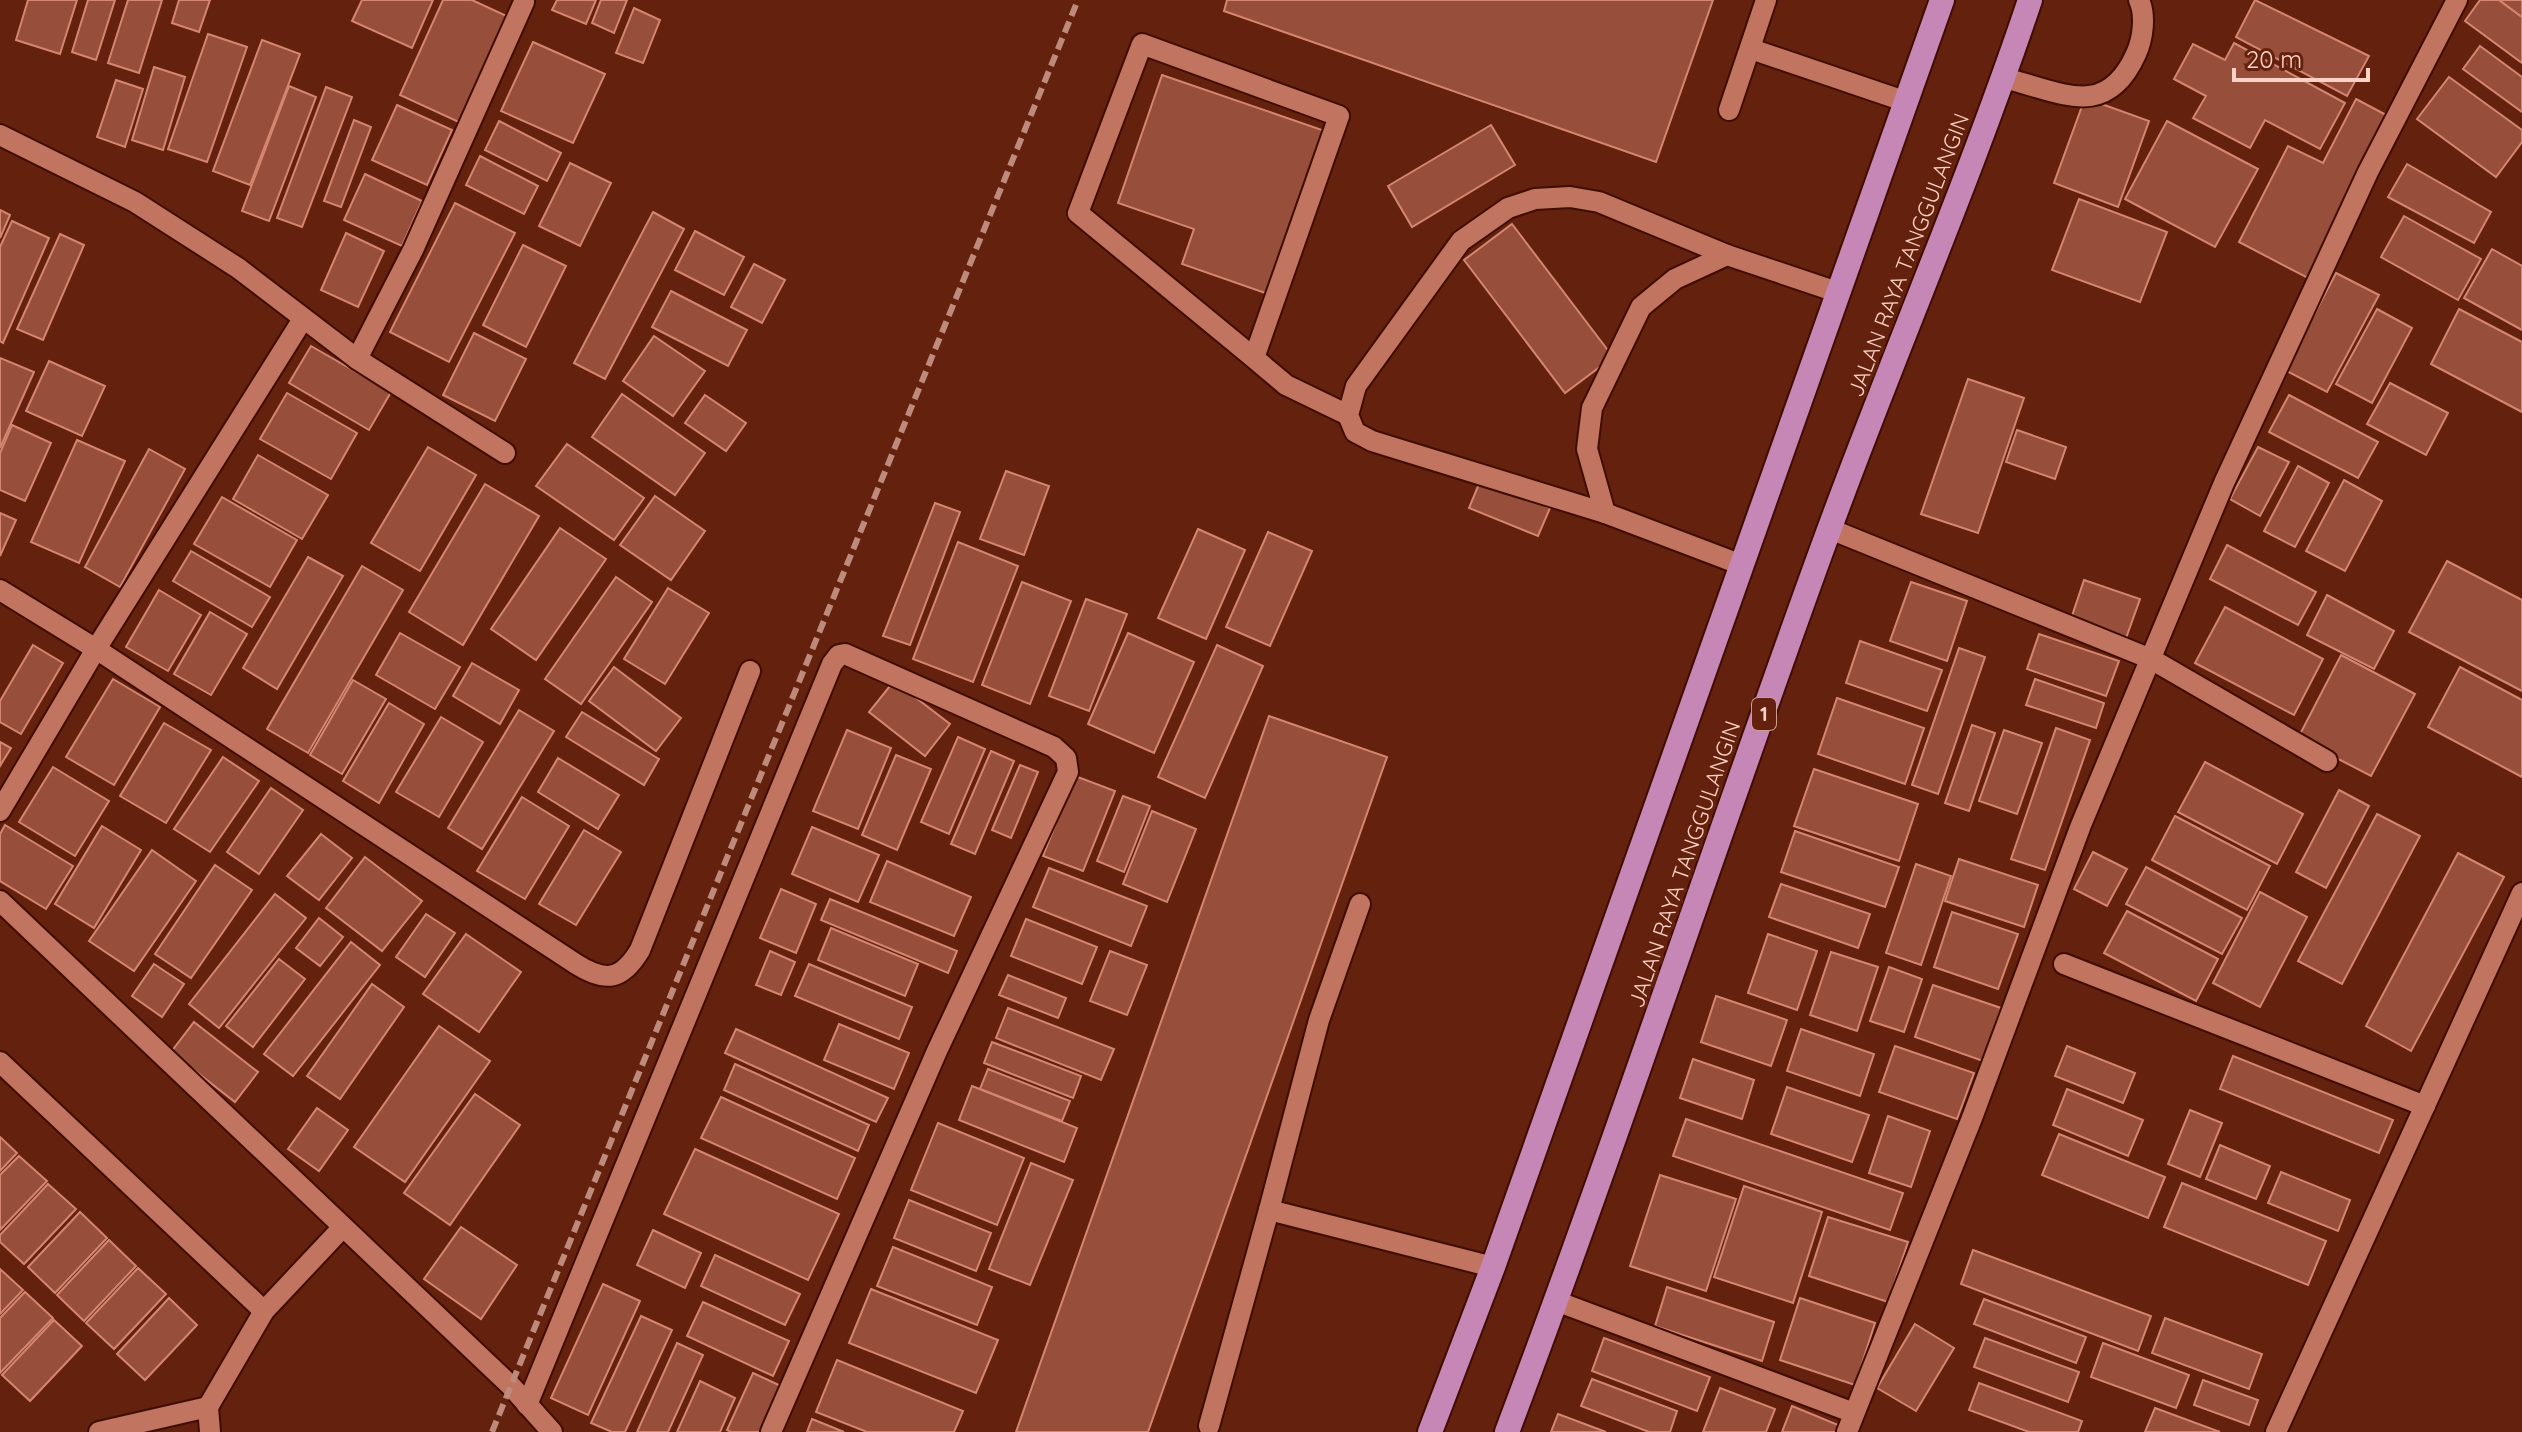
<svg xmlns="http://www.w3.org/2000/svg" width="2522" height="1432" font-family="Quicksand,sans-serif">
<rect width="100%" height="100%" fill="#64210e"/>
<g fill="#974e3a" stroke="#d48670" stroke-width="2">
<polygon points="28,0 77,0 60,54 16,40"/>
<polygon points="88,0 115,0 96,60 72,52"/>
<polygon points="128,0 162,0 139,73 108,63"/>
<polygon points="179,0 210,0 199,32 172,23"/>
<polygon points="362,0 433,0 412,48 352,21"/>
<polygon points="443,0 472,0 511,18 463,124 400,95"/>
<polygon points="557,0 596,0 586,24 552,10"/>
<polygon points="601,0 627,0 614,33 592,23"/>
<polygon points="1227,0 1713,0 1656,162 1224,11"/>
<polygon points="2255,0 2369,56 2347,96 2236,37"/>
<polygon points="2480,0 2499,0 2522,17 2522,63 2465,21"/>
<polygon points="2499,0 2522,0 2522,17"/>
<polygon points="634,8 660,20 643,63 616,53"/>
<polygon points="208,34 247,47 207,162 168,149"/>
<polygon points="262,40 300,54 250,185 213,171"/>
<polygon points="533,42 605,74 573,143 501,111"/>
<polygon points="2234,43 2345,103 2320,149 2265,120 2250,148 2193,118 2206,96 2174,79 2193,44 2225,60"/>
<polygon points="2480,46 2522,77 2522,112 2463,69"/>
<polygon points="154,67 185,77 163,150 132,140"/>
<polygon points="1162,75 1325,131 1268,294 1182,264 1194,229 1118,203"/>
<polygon points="2449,77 2522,130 2522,142 2496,177 2417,119"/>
<polygon points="116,80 143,89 125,147 97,137"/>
<polygon points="289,86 316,97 269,221 242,211"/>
<polygon points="326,87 352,97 302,227 277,218"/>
<polygon points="2085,98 2149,121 2118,207 2054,183"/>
<polygon points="2356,99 2390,117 2308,278 2239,242 2288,146 2323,163"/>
<polygon points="397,105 452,130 427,185 372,160"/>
<polygon points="354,120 371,127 341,207 324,201"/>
<polygon points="499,121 561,153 547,181 485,150"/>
<polygon points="2167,121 2258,169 2215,247 2125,199"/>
<polygon points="1491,125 1515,165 1412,227 1388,186"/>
<polygon points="480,156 538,186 524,214 466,185"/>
<polygon points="570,163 611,183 580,246 539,226"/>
<polygon points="2407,164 2491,212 2474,243 2388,197"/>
<polygon points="365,174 422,201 402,246 344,220"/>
<polygon points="2079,199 2167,232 2140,302 2052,270"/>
<polygon points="455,203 515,233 449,362 390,332"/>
<polygon points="0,210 10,215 0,238"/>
<polygon points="653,212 684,229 605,379 574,363"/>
<polygon points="2404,216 2481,259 2458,300 2381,257"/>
<polygon points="12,221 49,238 3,343 0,341 0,247"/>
<polygon points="1512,224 1613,357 1565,393 1464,260"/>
<polygon points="695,231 744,257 724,295 675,270"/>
<polygon points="346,233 384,251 358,307 321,290"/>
<polygon points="60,234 84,245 43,340 17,329"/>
<polygon points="523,245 566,266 526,347 483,325"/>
<polygon points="2492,249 2522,266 2522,330 2464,298"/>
<polygon points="754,264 785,280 762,323 731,307"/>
<polygon points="2336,273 2379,295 2327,392 2285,370"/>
<polygon points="671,291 747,330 728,366 652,327"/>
<polygon points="2377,309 2412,328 2372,403 2336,384"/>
<polygon points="2459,309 2522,342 2522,412 2431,364"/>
<polygon points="474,333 526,359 495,421 443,395"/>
<polygon points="654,336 705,371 673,416 623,381"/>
<polygon points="311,346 391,392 369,430 289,383"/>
<polygon points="0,358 34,372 0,448"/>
<polygon points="49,361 105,386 82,436 26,411"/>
<polygon points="1968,379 2024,398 1978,533 1921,514"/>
<polygon points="2390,383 2448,413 2426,455 2367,424"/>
<polygon points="287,393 357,433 331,479 260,439"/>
<polygon points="622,394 705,453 675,495 592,437"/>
<polygon points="705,395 746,423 726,451 685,423"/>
<polygon points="2289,395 2378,442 2358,478 2269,432"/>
<polygon points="12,425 51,443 25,501 0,490 0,453"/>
<polygon points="2017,430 2066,447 2055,479 2006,462"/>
<polygon points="77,440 125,461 79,563 31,542"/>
<polygon points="567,444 644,498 614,540 536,486"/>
<polygon points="428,447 476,475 420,571 371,543"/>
<polygon points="2258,447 2289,462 2260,516 2230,499"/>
<polygon points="149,449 185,469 120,587 85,567"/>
<polygon points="258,455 328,495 302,539 233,499"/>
<polygon points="2298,466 2329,483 2295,547 2264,531"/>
<polygon points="1006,471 1049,486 1024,555 980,539"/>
<polygon points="1481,479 1550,508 1538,536 1469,508"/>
<polygon points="2344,480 2382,501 2345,571 2306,551"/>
<polygon points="485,484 539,516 463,645 409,612"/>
<polygon points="655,496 705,531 671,580 620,545"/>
<polygon points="222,497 297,540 270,587 194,544"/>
<polygon points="935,503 960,512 910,645 883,636"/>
<polygon points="0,513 16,520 0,556"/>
<polygon points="560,528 606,559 536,660 491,629"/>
<polygon points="1198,529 1245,550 1206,639 1158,618"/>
<polygon points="1268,532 1312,551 1270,646 1226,627"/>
<polygon points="958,542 1018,566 973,682 913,659"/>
<polygon points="2227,545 2316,592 2298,625 2210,579"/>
<polygon points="191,551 270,597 252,627 173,581"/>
<polygon points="308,557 343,576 277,689 243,668"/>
<polygon points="2447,561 2522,600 2522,691 2409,632"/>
<polygon points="362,566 403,590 308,753 267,729"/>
<polygon points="616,577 652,602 581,704 545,679"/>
<polygon points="2084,580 2140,599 2125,641 2070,622"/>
<polygon points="1022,582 1071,601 1030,704 982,685"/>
<polygon points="1911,582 1967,601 1947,661 1890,641"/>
<polygon points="668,588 709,613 665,684 624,659"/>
<polygon points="159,590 201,615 168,671 126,647"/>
<polygon points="2327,595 2394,631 2374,669 2307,635"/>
<polygon points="1086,599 1127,614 1089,711 1049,696"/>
<polygon points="2225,607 2323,659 2294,715 2195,663"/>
<polygon points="210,612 247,634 211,695 174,674"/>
<polygon points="400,633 460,667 435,709 376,675"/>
<polygon points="1128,633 1194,662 1154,753 1088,724"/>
<polygon points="2039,634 2119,661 2106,696 2027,669"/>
<polygon points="1860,641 1942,670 1927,711 1846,683"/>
<polygon points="33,645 63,663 21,734 0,722 0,701"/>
<polygon points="1217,645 1263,666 1205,798 1158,777"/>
<polygon points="1959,648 1985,657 1938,794 1912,785"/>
<polygon points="2341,655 2415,694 2371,776 2298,738"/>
<polygon points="472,663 519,690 500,724 453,696"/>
<polygon points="614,667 681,718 656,751 589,701"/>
<polygon points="2460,667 2522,700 2522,777 2428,727"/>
<polygon points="113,679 160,707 114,785 66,757"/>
<polygon points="2035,679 2104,703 2096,728 2026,705"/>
<polygon points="353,680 386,699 342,774 310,755"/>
<polygon points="894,681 950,724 925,756 869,712"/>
<polygon points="1837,698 1924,728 1905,784 1818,754"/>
<polygon points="389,703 424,724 379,803 343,781"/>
<polygon points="519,710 554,731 482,849 448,828"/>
<polygon points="582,712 659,759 644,785 566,737"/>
<polygon points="1269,716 1387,757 1148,1432 1016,1432"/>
<polygon points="441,717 483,742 439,817 396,792"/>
<polygon points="164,723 211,750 166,823 120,796"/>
<polygon points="1972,725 1995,733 1969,811 1945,803"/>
<polygon points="2056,728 2090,740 2045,870 2011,859"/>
<polygon points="847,730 891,748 858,829 813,811"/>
<polygon points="2004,730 2042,743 2017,814 1979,801"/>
<polygon points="958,737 985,749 949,834 921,822"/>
<polygon points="0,742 11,748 0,766"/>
<polygon points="991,751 1014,761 975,854 951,844"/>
<polygon points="896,755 931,769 897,850 862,835"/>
<polygon points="223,757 259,781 210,852 174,829"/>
<polygon points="558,758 619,795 598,829 538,792"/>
<polygon points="2205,762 2303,814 2277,864 2178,812"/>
<polygon points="1020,765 1038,772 1011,838 992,830"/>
<polygon points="53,767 109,801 75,856 19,822"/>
<polygon points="1814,769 1918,804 1899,861 1794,826"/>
<polygon points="1075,776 1115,791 1083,871 1043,856"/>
<polygon points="271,788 303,810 259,874 227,852"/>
<polygon points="2339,790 2369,806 2326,888 2296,872"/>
<polygon points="1123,796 1150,806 1124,872 1097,861"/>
<polygon points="522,797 569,826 525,899 477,871"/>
<polygon points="1152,811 1196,829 1167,902 1123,884"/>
<polygon points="2377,814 2420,836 2342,984 2298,961"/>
<polygon points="2175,816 2270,866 2247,910 2152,860"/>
<polygon points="5,825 73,866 46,909 0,881 0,834"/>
<polygon points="102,826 141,850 94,928 55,904"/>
<polygon points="812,827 879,855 858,902 792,874"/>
<polygon points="584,830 621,852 576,925 539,904"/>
<polygon points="1795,831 1899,867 1885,907 1781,872"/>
<polygon points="321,834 352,858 319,900 287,876"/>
<polygon points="152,850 196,881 134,971 89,941"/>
<polygon points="2093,852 2127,869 2107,906 2074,889"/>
<polygon points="2458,853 2504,877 2411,1051 2366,1026"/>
<polygon points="365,857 422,901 382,951 326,908"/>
<polygon points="1959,859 2038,885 2024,927 1945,901"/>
<polygon points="887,861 971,897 954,936 870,902"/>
<polygon points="1916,864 1951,876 1921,965 1886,953"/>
<polygon points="215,865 252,890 191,978 155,954"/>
<polygon points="2146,867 2242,918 2222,954 2126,904"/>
<polygon points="1049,868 1147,906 1131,946 1033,907"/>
<polygon points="1781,884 1870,914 1858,948 1769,917"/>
<polygon points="781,889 816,904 796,953 760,938"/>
<polygon points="2260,892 2307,917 2260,1007 2213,983"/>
<polygon points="275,894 306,918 219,1028 189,1004"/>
<polygon points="830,899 957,951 948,973 821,920"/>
<polygon points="2127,911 2218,959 2196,1001 2104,953"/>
<polygon points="1952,912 2018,934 1998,989 1934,967"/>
<polygon points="426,914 455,933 425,977 396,957"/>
<polygon points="319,918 343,937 320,966 296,948"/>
<polygon points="1026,919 1097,947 1082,984 1011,956"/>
<polygon points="831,928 918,964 905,996 818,960"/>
<polygon points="466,934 521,972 479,1032 423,994"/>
<polygon points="1768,934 1817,951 1797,1010 1748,993"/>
<polygon points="351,942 380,965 293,1076 264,1054"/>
<polygon points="770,951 795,962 781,995 756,985"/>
<polygon points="1110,951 1147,965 1127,1015 1090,1001"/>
<polygon points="1831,952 1878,967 1857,1031 1810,1015"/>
<polygon points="279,959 305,979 253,1047 226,1026"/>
<polygon points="154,964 184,984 162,1017 132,996"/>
<polygon points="809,964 912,1007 899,1039 795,996"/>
<polygon points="1889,967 1922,979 1904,1032 1870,1021"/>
<polygon points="1008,975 1066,998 1058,1018 999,995"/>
<polygon points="372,984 404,1007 340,1099 307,1076"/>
<polygon points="1933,985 2001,1008 1983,1061 1915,1037"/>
<polygon points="1716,996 1787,1020 1771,1066 1701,1042"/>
<polygon points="1008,1008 1114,1049 1101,1080 996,1038"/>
<polygon points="194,1022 258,1072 235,1102 171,1052"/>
<polygon points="839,1024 909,1053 894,1089 824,1060"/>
<polygon points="439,1026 490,1061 405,1182 354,1147"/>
<polygon points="736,1029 888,1098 876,1122 725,1053"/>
<polygon points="1801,1029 1874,1054 1860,1096 1787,1071"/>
<polygon points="992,1042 1081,1076 1073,1098 984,1063"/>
<polygon points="1895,1046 1974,1073 1957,1119 1879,1092"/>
<polygon points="2067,1046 2135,1073 2123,1103 2055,1076"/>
<polygon points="2233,1056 2393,1120 2379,1153 2220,1089"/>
<polygon points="1693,1059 1754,1080 1742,1119 1680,1098"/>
<polygon points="735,1064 869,1125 858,1151 724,1090"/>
<polygon points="988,1069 1070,1101 1062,1121 980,1089"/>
<polygon points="972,1086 1077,1128 1064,1162 959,1120"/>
<polygon points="1787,1087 1869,1115 1852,1162 1771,1134"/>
<polygon points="2067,1089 2143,1120 2128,1156 2053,1125"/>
<polygon points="475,1094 520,1125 450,1225 404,1193"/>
<polygon points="721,1097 855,1158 837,1199 701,1138"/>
<polygon points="317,1108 348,1130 319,1171 288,1149"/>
<polygon points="2190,1110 2222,1123 2200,1177 2168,1164"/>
<polygon points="1888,1116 1930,1131 1911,1187 1869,1173"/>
<polygon points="1686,1119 1903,1193 1890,1230 1673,1156"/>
<polygon points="938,1123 1024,1158 997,1225 911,1190"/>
<polygon points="2059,1134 2165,1177 2148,1218 2042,1175"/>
<polygon points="0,1137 17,1153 0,1171"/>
<polygon points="2220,1145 2270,1166 2256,1199 2206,1179"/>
<polygon points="695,1149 839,1214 808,1280 664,1214"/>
<polygon points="19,1156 47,1181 0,1230 0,1175"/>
<polygon points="1031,1163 1073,1180 1030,1285 989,1269"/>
<polygon points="2281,1172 2350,1200 2338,1231 2268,1203"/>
<polygon points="1660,1175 1736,1199 1706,1291 1630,1266"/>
<polygon points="2182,1183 2326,1241 2308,1285 2164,1227"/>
<polygon points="48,1184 76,1209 24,1264 0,1242 0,1235"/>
<polygon points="1744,1186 1822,1212 1793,1303 1714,1277"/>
<polygon points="909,1200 991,1233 976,1271 894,1238"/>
<polygon points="80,1212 107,1238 55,1293 28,1267"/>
<polygon points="1828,1217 1908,1242 1888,1302 1809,1276"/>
<polygon points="461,1227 517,1265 481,1319 424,1279"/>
<polygon points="653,1230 701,1253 685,1288 637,1265"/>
<polygon points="109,1240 136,1266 84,1321 57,1295"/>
<polygon points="893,1247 992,1287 977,1325 877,1286"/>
<polygon points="1973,1250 2151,1316 2138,1351 1961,1284"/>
<polygon points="715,1255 800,1294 785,1325 701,1286"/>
<polygon points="138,1268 166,1294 114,1349 86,1323"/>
<polygon points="0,1269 23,1290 0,1314"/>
<polygon points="603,1284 640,1301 588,1415 551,1398"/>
<polygon points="1667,1287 1774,1322 1762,1361 1655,1326"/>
<polygon points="871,1289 998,1340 976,1393 849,1343"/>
<polygon points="25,1292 53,1318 0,1373 0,1318"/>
<polygon points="169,1298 197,1325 145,1380 117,1354"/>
<polygon points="1800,1298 1875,1323 1855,1385 1780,1360"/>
<polygon points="1984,1299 2086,1337 2076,1363 1974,1324"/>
<polygon points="703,1302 789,1341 773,1376 687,1336"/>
<polygon points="641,1316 672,1330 625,1432 612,1432 591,1423"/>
<polygon points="2165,1318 2262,1354 2249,1389 2152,1353"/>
<polygon points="54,1320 82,1346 30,1401 2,1375"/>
<polygon points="1915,1324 1954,1348 1916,1411 1877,1388"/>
<polygon points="1604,1338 1710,1377 1697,1411 1592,1371"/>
<polygon points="1985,1338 2079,1372 2068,1402 1974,1367"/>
<polygon points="677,1343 703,1355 668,1432 637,1432"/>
<polygon points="2103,1343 2189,1375 2176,1408 2091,1377"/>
<polygon points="837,1360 963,1411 954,1432 867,1432 816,1412"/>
<polygon points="753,1373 783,1387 761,1432 731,1432 727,1430"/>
<polygon points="1592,1379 1677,1411 1670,1432 1649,1432 1581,1406"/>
<polygon points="2203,1380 2258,1400 2249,1425 2194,1405"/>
<polygon points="700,1381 735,1398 720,1432 677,1432"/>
<polygon points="1979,1383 2082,1421 2078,1432 2029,1432 1969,1410"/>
<polygon points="1720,1388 1775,1409 1766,1432 1703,1432"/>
<polygon points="1792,1406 1843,1427 1841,1432 1782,1432"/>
<polygon points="2155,1408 2220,1432 2145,1432"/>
<polygon points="1558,1414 1606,1432 1551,1432"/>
<polygon points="812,1419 844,1432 807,1432"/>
</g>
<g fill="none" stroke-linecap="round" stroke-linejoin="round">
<defs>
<g id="minor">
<polyline points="1751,49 1907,102"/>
<path d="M2004,78c57,14 102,43 132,-24 7,-15 10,-39 3,-54"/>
<polyline points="1729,110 1766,0"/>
<polyline points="0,135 135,202 238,268 357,359 505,453"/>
<polyline points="1254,358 1078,213 1142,44 1339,116 1254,358 1286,385 1348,415"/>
<polyline points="357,359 413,250 524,2"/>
<polyline points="1605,513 1587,449 1592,408 1641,307 1675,279 1727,255"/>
<polyline points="1830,529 2151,659 2327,761"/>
<polyline points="1742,565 1605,513 1372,441 1355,432 1348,415 1356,386 1461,241 1508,208 1535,199 1570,197 1599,202 1727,255 1840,293"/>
<path d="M0,590l96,59 480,315c30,19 46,16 64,-14l110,-279"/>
<polyline points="0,811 96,649 303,319"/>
<polyline points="0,901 511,1386 552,1432"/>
<polyline points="1360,904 1319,1020 1269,1210 1493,1267"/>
<polyline points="2064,964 2425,1106"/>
<polyline points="0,1062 264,1311"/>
<polyline points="1556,1301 1854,1413"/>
<polyline points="527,1405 832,664 839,655 845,654 1054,747 1066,758 1068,772 937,1051 771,1432"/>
<polyline points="1209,1426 1269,1210"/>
<polyline points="99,1432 208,1407"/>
<polyline points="210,1432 208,1407 264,1311 343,1227"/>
<polyline points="1847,1432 1972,1118 2081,825 2224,483 2368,172 2457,0"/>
<polyline points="2276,1432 2522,893"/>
</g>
<g id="highway">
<polyline points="1430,1432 1493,1267 1942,0"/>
<path d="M1507,1432c113,-299 212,-602 322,-902 65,-177 141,-351 201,-530"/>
</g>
</defs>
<use href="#minor" stroke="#400d02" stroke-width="24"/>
<use href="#highway" stroke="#400d02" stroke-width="28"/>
<use href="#minor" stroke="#c1745f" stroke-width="20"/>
<use href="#highway" stroke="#c686b6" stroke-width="24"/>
<polyline stroke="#be8a7b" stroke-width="6" stroke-dasharray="12 6" stroke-linecap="butt" points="492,1432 1078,0"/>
</g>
<g text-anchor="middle" stroke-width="7" stroke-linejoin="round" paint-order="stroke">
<rect fill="#64210e" stroke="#ce9d8f" stroke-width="2" x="1752" y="698" width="24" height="32" rx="6"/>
<g font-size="20" font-weight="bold" fill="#fcd2c6">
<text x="1764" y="721">1</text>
</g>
<g font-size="22" fill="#fcd2c6" stroke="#64210e">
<text transform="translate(1908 255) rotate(-69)" y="8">JALAN RAYA TANGGULANGIN</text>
<text transform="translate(1684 864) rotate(-71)" y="8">JALAN RAYA TANGGULANGIN</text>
</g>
</g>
<path d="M2234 68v12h134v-12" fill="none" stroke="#fcd2c6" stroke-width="4"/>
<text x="2246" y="68" font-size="24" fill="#fcd2c6" stroke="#64210e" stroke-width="6" paint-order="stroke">20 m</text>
</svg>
